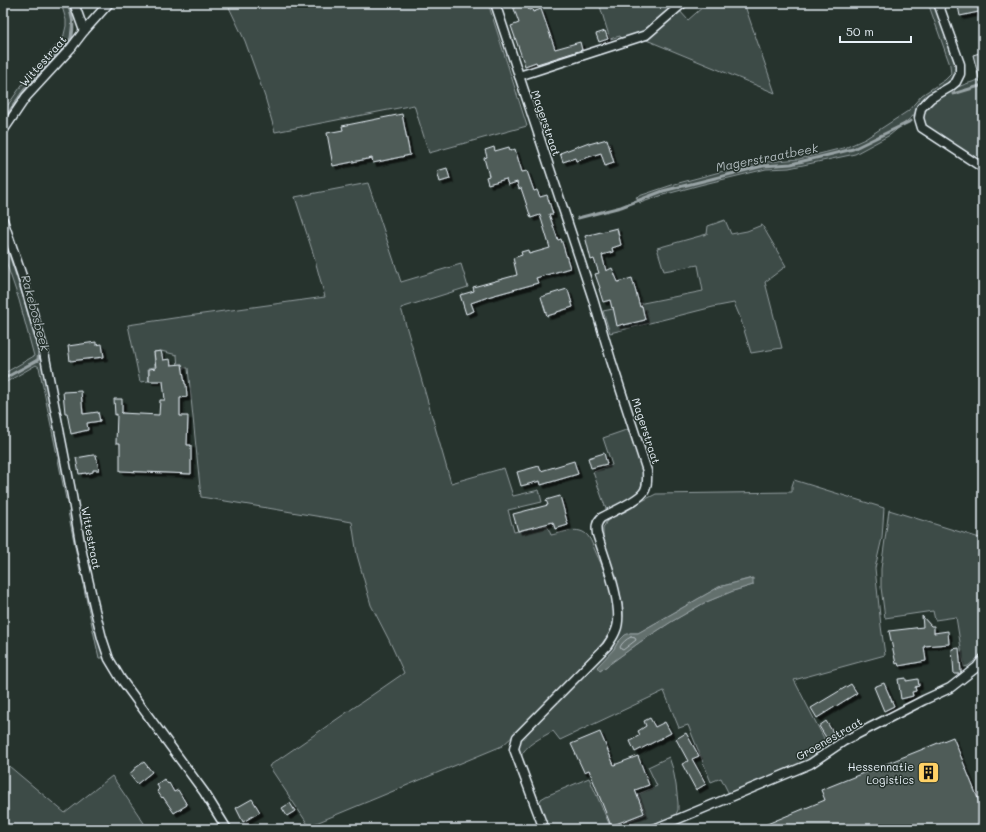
<svg xmlns="http://www.w3.org/2000/svg" width="986" height="832" font-family="Mali,sans-serif">
<defs>
<filter id="shadow"><feDropShadow dx="3.5" dy="3.5" stdDeviation="0" flood-color="#0009"/></filter>
</defs>
<rect width="100%" height="100%" fill="#26332d"/>
<filter id="ink" filterUnits="userSpaceOnUse"><feTurbulence type="fractalNoise" baseFrequency=".025" numOctaves="2"/><feDisplacementMap in="SourceGraphic" scale="8" xChannelSelector="R" yChannelSelector="G"/><feConvolveMatrix kernelMatrix="1 2 1 2 8 2 1 2 1" color-interpolation-filters="sRGB"/></filter>
<g filter="url(#ink)">
<g fill="#3e4b47" stroke="#939ea0" fill-rule="evenodd">
<polygon points="61,3 68,3 70,9 72,20 70,38 23,90 3,119 3,112 31,72 63,39 66,26 66,20"/>
<polygon points="227,3 488,3 527,126 429,153 414,105 275,132 265,97 245,41"/>
<polygon points="599,3 679,3 649,30 622,39 620,36 610,39"/>
<polygon points="711,3 722,3 723,4 727,3 744,3 775,93 644,39 679,10 688,20 704,6"/>
<polygon points="928,3 934,3 957,69 956,75 953,80 920,105 913,116 890,135 855,154 789,168 766,169 700,185 663,195 640,203 636,197 675,184 731,169 767,162 799,159 847,147 865,139 908,111 922,95 945,80 951,74 950,65"/>
<path d="M983,79v85l-56,-37 -3,-8 -1,-7c4,-5 8,-10 13,-14 14,-9 31,-15 47,-19z"/>
<path d="M368,183l33,99 60,-18 7,23 -67,21 50,175 53,-15 9,28 26,-6 3,12 -34,8 6,22 33,-7 4,10c11,-2 28,-10 37,1 4,5 6,13 9,19 9,18 21,50 16,70 -2,8 -8,14 -13,21 -20,24 -44,45 -66,67 -10,11 -20,23 -32,33l-193,80 -40,-60 135,-93 -15,-33 -18,-35 -14,-50 -5,-33 -151,-25 -13,-129h-10l-1,-13 -16,-4 -7,1 1,15 -7,1 1,13 -9,1 -12,-57 46,-7 151,-21 -12,-44 -18,-56z"/>
<polygon points="725,220 731,234 747,231 762,225 786,266 765,282 782,348 751,353 740,317 734,303 713,307 610,333 603,311 703,291 698,265 664,271 657,248 707,234 708,226"/>
<polygon points="3,237 24,300 38,352 37,359 3,379 3,374 34,356 19,300 3,253"/>
<polygon points="42,358 69,498 68,499 66,499 39,367 36,365 3,384 3,380"/>
<path d="M629,429c6,17 24,50 7,64 -8,8 -19,12 -30,16l-13,-37 19,-7 -9,-27z"/>
<path d="M794,480l90,28 -2,30 -7,30 6,58 4,29 -91,25 34,66 -14,12 -85,36 -8,-16 -10,4 -23,-57 -9,3 -15,-37 -104,49 -7,-9c-10,6 -29,14 -32,26 -2,-8 -2,-13 0,-21l97,-102 5,-18v-8l-7,-30 -13,-40v-9l3,-7 8,-7 42,-21 136,-2v-6zM752,578l1,7 -20,6 -29,12 -33,19 -31,20 -40,29 18,-29 12,-9h8l81,-46z"/>
<polygon points="889,510 983,539 983,654 968,666 964,667 956,617 935,620 933,611 885,618 881,587 881,569"/>
<polygon points="68,512 72,512 84,575 81,576"/>
<polygon points="83,584 90,598 104,658 99,658"/>
<polygon points="669,757 673,769 676,785 678,803 678,810 675,816 640,829 548,829 539,804 541,799 546,796 589,778 611,828 646,814 638,794 657,786 648,767"/>
<polygon points="3,761 65,813 112,776 148,829 3,829"/>
</g>
<polygon fill="#636f6d" stroke="#98a3a5" points="753,578 753,585 733,591 704,603 671,622 640,642 600,671 597,667 614,649 618,642 625,635 630,633 638,633 719,587"/>
<g fill="none" stroke-linecap="round" stroke-linejoin="round">
<path stroke="#b3bdc0" stroke-width="1" d="M631,637l4,1 1,2 -13,10 -2,-1 -1,-2c2,-4 6,-8 11,-10z"/>
<g stroke="#98a3a5" stroke-width="3">
<polyline points="953,94 983,85"/>
<path d="M3,121l21,-29 47,-53c4,-14 1,-22 -3,-36"/>
<polyline points="578,218 621,207 663,191 763,166 791,164 853,149 911,121"/>
<polyline points="3,233 20,282"/>
<polyline points="3,379 38,360 40,355 38,345"/>
</g>
</g>
<g fill="#505c59" stroke="#e8f1f8" filter="url(#shadow)">
<polygon points="512,3 526,3 529,10 532,9 533,12 541,9 555,49 580,42 582,50 537,64 536,62 525,66 511,26 519,23"/>
<polygon points="975,3 983,3 983,11 960,16 958,6"/>
<polygon points="605,31 608,39 599,42 596,34"/>
<polygon points="983,52 983,82 980,82 973,55"/>
<polygon points="402,114 410,155 373,163 372,158 333,166 327,133 343,130 342,126"/>
<polygon points="607,139 614,163 605,166 601,153 576,161 575,158 563,162 560,153 589,142 589,144"/>
<polygon points="494,147 495,151 509,147 510,151 515,149 522,172 527,171 534,191 537,190 540,197 547,195 553,214 549,214 558,240 561,239 570,268 536,278 538,283 491,296 471,303 474,311 466,314 460,295 474,291 473,287 517,275 513,258 522,255 521,252 528,250 529,254 550,248 540,215 531,218 521,188 519,189 517,182 508,185 506,179 488,184 486,177 489,176 484,158 487,157 485,150"/>
<polygon points="447,168 450,179 440,182 437,171"/>
<polygon points="617,228 621,245 612,248 613,252 602,255 606,271 612,268 618,282 632,278 640,307 642,306 645,320 624,325 623,324 617,326 613,307 612,308 610,300 603,302 599,289 600,288 595,274 599,273 594,259 591,260 585,236"/>
<polygon points="567,289 567,290 568,290 573,307 557,312 557,313 547,316 541,297"/>
<polygon points="96,342 96,345 102,344 104,357 70,361 68,346"/>
<polygon points="161,351 163,360 170,359 171,365 182,364 185,384 186,384 187,397 180,398 180,416 188,416 187,445 191,445 191,474 120,471 120,443 116,443 117,414 115,415 114,399 122,399 122,413 121,413 159,415 160,400 165,400 163,381 149,381 149,369 156,368 154,352"/>
<polygon points="81,391 83,414 98,412 100,421 87,423 88,430 71,434 67,413 65,413 63,392"/>
<polygon points="604,453 607,464 591,468 588,458"/>
<polygon points="93,455 96,455 99,470 93,470 93,472 86,474 86,473 79,474 76,458"/>
<polygon points="574,461 578,474 541,485 540,481 521,486 517,472 539,466 541,471"/>
<polygon points="560,496 568,525 555,529 553,522 518,531 513,514 548,505 546,500"/>
<polygon points="922,616 931,626 934,626 934,633 948,631 949,644 924,646 926,661 899,666 898,663 896,664 889,631 923,627"/>
<polygon points="959,648 961,672 960,674 954,674 952,649"/>
<polygon points="906,678 906,681 918,679 919,686 915,687 916,691 912,692 913,696 901,699 898,679"/>
<polygon points="884,683 894,706 884,711 874,687"/>
<polygon points="851,684 857,693 817,718 811,708"/>
<polygon points="650,718 655,727 665,722 671,733 635,752 630,741 640,735 638,731 646,726 644,721"/>
<polygon points="826,721 834,734 827,739 819,726"/>
<polygon points="600,732 614,765 638,756 649,785 635,790 644,813 611,826 589,770 584,772 571,744"/>
<polygon points="686,733 699,756 692,759 706,784 696,790 682,764 688,761 676,739"/>
<polygon points="953,737 983,811 983,829 755,829 825,800 821,790"/>
<polygon points="144,762 152,772 137,784 129,774 134,770 134,769"/>
<polygon points="164,779 168,784 169,783 174,792 178,790 187,805 174,813 163,797 162,798 157,791 159,789 157,784"/>
<polygon points="252,799 260,812 243,822 236,808"/>
<polygon points="290,803 295,811 287,816 282,808"/>
</g>
<g fill="none" stroke-linecap="round" stroke-linejoin="round">
<defs>
<g id="minor">
<polyline points="74,3 84,31"/>
<path d="M495,3l98,296 18,61 36,111c0,6 1,13 -2,19 -4,10 -34,22 -44,28 -5,5 -5,9 -4,16 7,22 28,75 19,96 -2,6 -6,11 -9,16l-90,91 -3,12 30,80"/>
<polyline points="938,3 960,64 960,74 956,82 950,87 931,98 921,108 919,118 922,128 983,168"/>
<polyline points="519,76 646,35 683,3"/>
<polyline points="3,131 26,97 71,48 84,31 109,3"/>
<polyline points="3,220 22,276 43,347 72,496 81,548 95,610 102,638 109,659 121,679 204,792 227,829"/>
<polyline points="654,829 810,764 844,741 924,700 950,688 977,667 983,659"/>
</g>
</defs>
<use href="#minor" stroke="#e8f1f8" stroke-width="11"/>
<use href="#minor" stroke="#26332d" stroke-width="8"/>
</g>
</g>
<defs>
<symbol id="building-square" viewBox="-11 -11 22 22"><rect x="-9" y="-9" width="18" height="18" rx="4" fill="#ffd166" stroke="#26332d"/><path d="M-4-6H4V6H1V3H-1V6H-4ZM-2.5-4.3h1.7v1.8h-1.7ZM.8-4.3h1.7v1.8H.8ZM-2.5-1h1.7V.8h-1.7ZM.8-1h1.7V.8H.8Z" fill="#111"/></symbol>
</defs>
<g fill-rule="evenodd">
<use href="#building-square" x="916" y="760" width="25" height="25"/>
</g>
<g text-anchor="middle" stroke-width="3" stroke-linejoin="round" paint-order="stroke">
<g font-size="11" fill="#e8f1f8" stroke="#26332d">
<text transform="translate(43 61) rotate(-48)" y="4">Wittestraat</text>
<text transform="translate(546 123) rotate(71)" y="4">Magerstraat</text>
<text transform="translate(646 431) rotate(72)" y="4">Magerstraat</text>
<text transform="translate(91 538) rotate(79)" y="4">Wittestraat</text>
<text transform="translate(829 739) rotate(-30)" y="4">Groenestraat</text>
</g>
<g font-size="11" fill="#e8f1f8" stroke="#26332d" text-anchor="end">
<text x="914" y="771">Hessennatie<tspan x="914" dy="13">Logistics</tspan></text>
</g>
<g font-size="12" font-style="italic" fill="#b3bdc0" stroke="#26332d">
<text transform="translate(767 158) rotate(-11)" y="4">Magerstraatbeek</text>
<text transform="translate(35 313) rotate(75)" y="4">Rakebosbeek</text>
</g>
</g>
<rect width="986" height="832" fill="none" stroke="#26332d" stroke-width="16"/>
<rect x="8" y="8" width="970" height="816" fill="none" stroke="#e8f1f8" stroke-width="1.5" filter="url(#ink)"/>
<path d="M840 36v6h71v-6" fill="none" stroke="#e8f1f8" stroke-width="2"/>
<text x="846" y="36" font-size="12" fill="#e8f1f8" stroke="#26332d" stroke-width="3" paint-order="stroke">50 m</text>
</svg>
